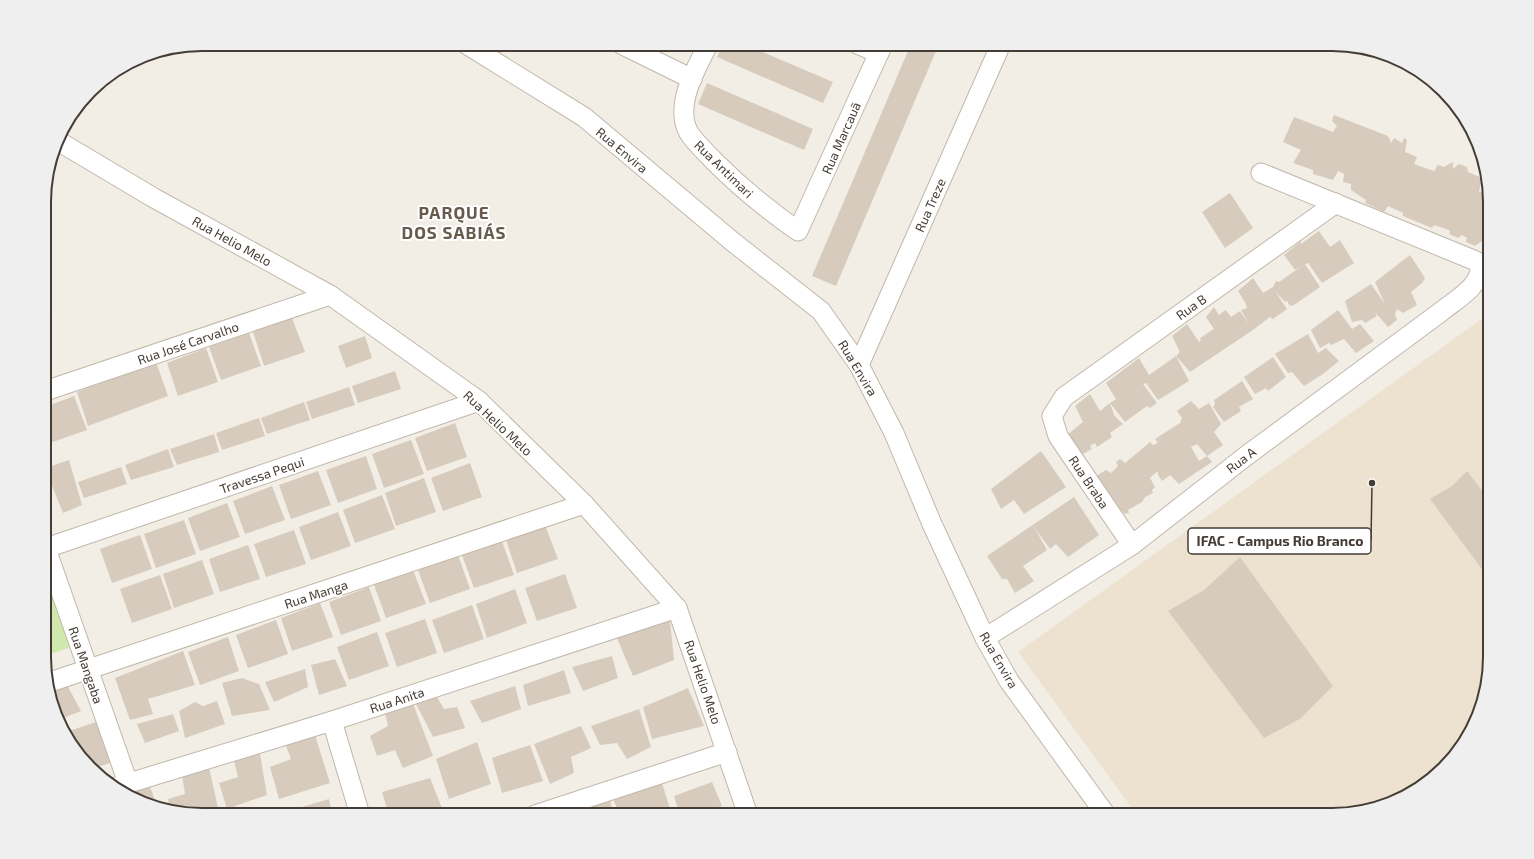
<svg xmlns="http://www.w3.org/2000/svg" width="1534" height="859" font-family="'Exo 2',sans-serif">
<rect width="100%" height="100%" fill="#f3eee5"/>
<polygon fill="#ece2cf" points="1490,313 1490,667 1469,736 1419,788 1382,807 1342,815 1137,815 1018,652"/>
<polygon fill="#d1e8ad" points="45,565 71,647 45,656"/>
<g fill="#d7cbbd" fill-rule="evenodd">
<polygon points="723,44 744,44 833,82 823,103 717,57"/>
<polygon points="911,44 939,44 836,286 812,276"/>
<polygon points="707,83 813,129 804,150 698,104"/>
<polygon points="1334,115 1388,136 1391,143 1394,138 1402,143 1404,138 1407,140 1405,152 1417,157 1414,164 1434,171 1438,165 1444,167 1453,162 1453,169 1459,164 1467,167 1468,172 1482,178 1479,192 1488,193 1489,187 1490,192 1490,228 1486,227 1482,241 1475,246 1466,242 1467,238 1462,235 1458,238 1449,234 1450,232 1449,230 1434,225 1432,228 1403,216 1403,213 1388,206 1384,212 1365,203 1366,200 1351,190 1351,184 1343,182 1344,174 1338,171 1333,180 1313,174 1313,170 1293,163 1301,150 1283,142 1294,117 1333,132 1337,126 1332,121"/>
<polygon points="1230,193 1253,228 1225,248 1202,212"/>
<polygon points="1319,231 1330,247 1340,240 1354,263 1322,283 1308,263 1305,264 1320,287 1294,305 1290,306 1287,301 1285,302 1275,291 1287,309 1273,319 1270,317 1253,330 1190,372 1176,356 1180,352 1172,336 1187,324 1199,342 1201,340 1200,338 1214,329 1206,317 1214,307 1219,315 1226,310 1231,317 1240,311 1249,324 1241,310 1247,308 1246,304 1238,291 1253,278 1263,293 1273,287 1276,281 1279,282 1302,266 1295,270 1284,255 1301,241 1301,244"/>
<polygon points="1410,255 1425,278 1422,283 1411,292 1417,305 1403,313 1397,309 1395,314 1397,320 1388,327 1375,312 1377,316 1365,323 1362,320 1352,322 1345,301 1371,284 1385,304 1375,282"/>
<polygon points="1338,310 1352,329 1360,324 1374,341 1356,353 1344,339 1331,345 1329,343 1320,348 1311,330"/>
<polygon points="292,318 305,352 264,366 253,332"/>
<polygon points="249,333 261,366 221,380 209,347"/>
<polygon points="1308,334 1318,353 1326,348 1339,361 1323,374 1304,386 1292,372 1288,373 1275,354"/>
<polygon points="365,336 372,358 346,368 338,346"/>
<polygon points="206,348 218,382 178,396 167,363"/>
<polygon points="1176,356 1189,381 1158,400 1146,383 1143,384 1157,403 1150,408 1147,406 1125,422 1110,403 1116,399 1106,383 1139,358 1149,375"/>
<polygon points="1273,357 1286,377 1268,391 1266,388 1255,394 1244,377"/>
<polygon points="156,362 168,396 88,426 77,392"/>
<polygon points="395,371 401,389 358,403 352,386"/>
<polygon points="1242,381 1253,399 1239,407 1241,411 1224,422 1213,407 1215,404 1214,400"/>
<polygon points="349,387 355,405 312,419 306,402"/>
<polygon points="1090,394 1100,411 1110,403 1114,415 1123,424 1110,433 1112,437 1097,447 1095,443 1090,446 1092,449 1081,455 1067,435 1083,422 1075,406"/>
<polygon points="74,396 87,430 47,444 45,440 45,407"/>
<path d="M1191,401l8,8 10,-6 12,21 -7,8 9,13 -16,11 5,6 -33,22 -9,-9 -8,6 -4,-6v-4l-8,7 5,9 -3,3 1,3 -8,4 -3,5 -14,8 1,3 -4,1 -12,-11 -17,-27 10,-6 5,3 7,-7 -2,-4 4,-3 5,4 25,-21 3,3 5,-2 -3,-4 25,-16 2,-5 -5,-7zM1197,444l10,12 -8,5 -8,-14z"/>
<polygon points="304,402 310,420 267,434 261,418"/>
<polygon points="259,418 265,436 222,450 216,433"/>
<polygon points="455,423 467,457 427,471 415,438"/>
<polygon points="214,434 219,452 177,465 170,449"/>
<polygon points="411,440 424,474 384,488 372,454"/>
<polygon points="168,449 174,467 131,480 125,465"/>
<polygon points="1041,451 1066,487 1024,514 1014,500 1001,509 991,489"/>
<polygon points="366,456 377,489 338,503 326,470"/>
<polygon points="69,460 82,505 63,513 45,468"/>
<polygon points="470,463 482,497 443,511 431,478"/>
<polygon points="121,467 127,484 84,498 78,482"/>
<polygon points="318,471 331,505 291,519 279,485"/>
<polygon points="1467,471 1490,501 1490,580 1430,499 1452,486"/>
<polygon points="424,478 436,512 396,526 385,493"/>
<polygon points="272,486 285,520 245,534 233,501"/>
<polygon points="382,495 395,529 355,543 343,510"/>
<polygon points="1074,497 1099,535 1068,557 1056,544 1050,549 1034,527 1047,550 1023,566 1034,581 1015,593 1007,579 1002,579 987,556"/>
<polygon points="227,503 240,537 200,551 188,518"/>
<polygon points="338,512 351,546 311,560 299,527"/>
<polygon points="184,520 196,554 156,568 144,534"/>
<polygon points="545,525 558,559 517,573 506,540"/>
<polygon points="294,530 306,564 266,577 254,544"/>
<polygon points="140,535 152,569 112,583 100,549"/>
<polygon points="502,541 514,575 474,588 462,555"/>
<polygon points="248,545 260,579 220,592 209,559"/>
<polygon points="458,555 470,589 430,603 418,570"/>
<polygon points="1240,557 1333,686 1300,719 1264,738 1168,611 1204,590"/>
<polygon points="202,560 214,594 174,608 163,574"/>
<polygon points="413,570 426,604 386,618 374,585"/>
<polygon points="565,574 577,608 537,621 525,588"/>
<polygon points="160,575 172,609 132,623 120,589"/>
<polygon points="369,587 381,621 341,635 329,602"/>
<polygon points="515,589 527,623 487,638 476,604"/>
<polygon points="320,603 333,637 292,651 281,618"/>
<polygon points="472,605 484,639 444,653 432,620"/>
<polygon points="425,619 437,653 397,667 385,633"/>
<polygon points="276,620 288,654 248,668 236,635"/>
<polygon points="670,621 674,660 633,676 616,636"/>
<polygon points="377,632 389,666 349,680 337,647"/>
<polygon points="228,637 239,671 200,685 188,652"/>
<polygon points="183,651 195,685 148,699 153,714 130,720 115,678"/>
<polygon points="612,656 618,678 583,691 572,667"/>
<polygon points="335,659 347,686 319,695 311,665"/>
<polygon points="305,669 308,687 274,702 265,682"/>
<polygon points="564,670 571,693 528,706 523,685"/>
<polygon points="242,678 259,684 270,710 232,716 222,683"/>
<polygon points="67,685 81,711 61,719 51,693"/>
<polygon points="515,686 521,709 482,723 470,701"/>
<polygon points="688,688 704,726 652,739 643,707"/>
<polygon points="434,692 444,709 457,707 465,728 433,737 413,698"/>
<polygon points="217,701 225,724 185,738 179,711 195,702 203,706"/>
<polygon points="412,701 433,756 403,768 395,750 377,756 370,736 388,726 384,708"/>
<polygon points="639,709 651,747 627,759 617,743 600,745 591,726"/>
<polygon points="173,714 179,731 145,743 137,724"/>
<polygon points="99,721 110,763 95,768 71,745 66,732"/>
<polygon points="581,726 591,748 571,757 574,773 550,784 534,744"/>
<polygon points="314,732 330,783 279,799 270,767 291,759 285,743"/>
<polygon points="477,742 491,784 449,799 436,759"/>
<polygon points="530,745 543,781 502,793 492,758"/>
<polygon points="259,748 267,795 227,809 219,783 238,777 233,757"/>
<polygon points="209,767 218,808 201,815 170,811 168,799 185,794 182,775"/>
<polygon points="430,778 444,813 439,815 389,815 382,792"/>
<polygon points="661,780 672,815 620,815 613,799"/>
<polygon points="712,782 722,806 696,815 680,815 674,796"/>
<polygon points="150,787 158,808 124,794"/>
<polygon points="329,799 332,815 304,815 302,807"/>
<polygon points="610,799 613,815 587,815 585,805"/>
<polygon points="278,807 280,815 255,815"/>
<polygon points="732,808 734,815 717,815"/>
</g>
<g fill="none" stroke-linecap="round" stroke-linejoin="round">
<defs>
<g id="minor">
<polyline points="466,44 584,117 733,242 821,311 859,365 894,433 932,524 985,638 1009,681 1106,815"/>
<polyline points="621,44 692,79"/>
<path d="M708,44c-10,22 -26,47 -24,72 0,6 3,15 7,20 7,9 16,18 25,27 25,25 52,47 82,68l85,-187"/>
<polyline points="857,44 879,53"/>
<polyline points="58,141 154,198 330,295 479,401 584,504 677,608 748,815"/>
<polyline points="859,365 1001,44"/>
<polyline points="45,391 330,295"/>
<polyline points="1132,545 1058,436 1052,416 1064,397 1336,203"/>
<polyline points="45,546 128,783"/>
<polyline points="46,548 479,401"/>
<path d="M985,638l147,-93 114,-89 196,-145c13,-11 40,-25 38,-45l-4,-5 -215,-88"/>
<polyline points="47,683 584,504"/>
<polyline points="332,721 360,815"/>
<polyline points="116,787 332,721 677,608"/>
<polyline points="535,815 727,752"/>
</g>
</defs>
<use href="#minor" stroke="#c1b7ab" stroke-width="21"/>
<use href="#minor" stroke="#fff" stroke-width="19"/>
</g>
<g text-anchor="middle" stroke-width="4" stroke-linejoin="round" paint-order="stroke">
<g font-size="13" fill="#453d35" stroke="#fff">
<text transform="translate(841 138) rotate(-66)" y="5">Rua Marcauã</text>
<text transform="translate(622 150) rotate(40)" y="5">Rua Envira</text>
<text transform="translate(724 169) rotate(44)" y="5">Rua Antimari</text>
<text transform="translate(930 205) rotate(-66)" y="5">Rua Treze</text>
<text transform="translate(232 241) rotate(29)" y="5">Rua Helio Melo</text>
<text transform="translate(1191 307) rotate(-35)" y="5">Rua B</text>
<text transform="translate(188 343) rotate(-19)" y="5">Rua José Carvalho</text>
<text transform="translate(858 368) rotate(59)" y="5">Rua Envira</text>
<text transform="translate(498 423) rotate(43)" y="5">Rua Helio Melo</text>
<text transform="translate(1241 460) rotate(-37)" y="5">Rua A</text>
<text transform="translate(262 475) rotate(-19)" y="5">Travessa Pequi</text>
<text transform="translate(1089 482) rotate(56)" y="5">Rua Braba</text>
<text transform="translate(316 594) rotate(-18)" y="5">Rua Manga</text>
<text transform="translate(999 660) rotate(60)" y="5">Rua Envira</text>
<text transform="translate(86 665) rotate(71)" y="5">Rua Mangaba</text>
<text transform="translate(703 682) rotate(71)" y="5">Rua Helio Melo</text>
<text transform="translate(397 700) rotate(-18)" y="5">Rua Anita</text>
</g>
<g font-size="17" font-weight="bold" letter-spacing="1" fill="#685b4c" stroke="#fff">
<text x="454" y="219">PARQUE<tspan x="454" dy="20">DOS SABIÁS</tspan></text>
</g>
</g>
<path d="M0 0H1534V859H0ZM202 51H1332A151 151 0 0 1 1483 202V657A151 151 0 0 1 1332 808H202A151 151 0 0 1 51 657V202A151 151 0 0 1 202 51Z" fill="#f0efef" fill-rule="evenodd"/>
<path fill="none" stroke="#453d35" stroke-width="2" d="M202 51H1332A151 151 0 0 1 1483 202V657A151 151 0 0 1 1332 808H202A151 151 0 0 1 51 657V202A151 151 0 0 1 202 51Z"/>
<path fill="none" stroke="#453d35" stroke-width="1.5" d="M1372 483L1371 541"/>
<circle fill="#453d35" stroke="#fff" stroke-width="1.5" cx="1372" cy="483" r="4"/>
<rect fill="#fff" stroke="#453d35" stroke-width="1.5" x="1188" y="528" width="183" height="26" rx="4"/>
<g font-size="14" text-anchor="middle" font-weight="bold" fill="#453d35">
<text x="1280" y="546">IFAC - Campus Rio Branco</text>
</g>
</svg>
